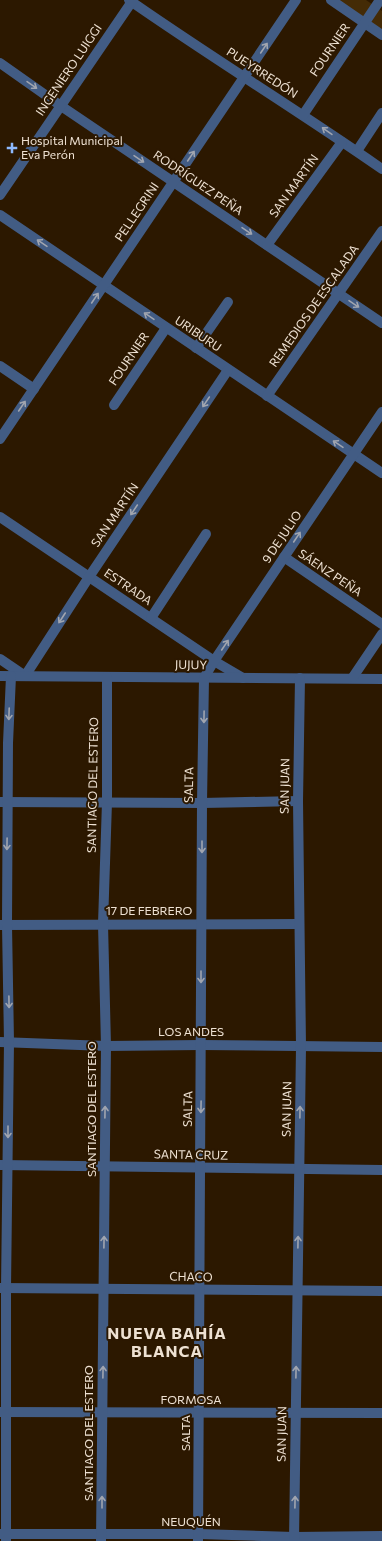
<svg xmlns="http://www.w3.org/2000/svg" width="382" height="1541" font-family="Commissioner,sans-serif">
<rect width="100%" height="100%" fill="#2c1800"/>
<polygon fill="#442b06" points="336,0 366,0 382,11 382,31"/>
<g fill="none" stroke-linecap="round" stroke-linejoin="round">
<g stroke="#425c84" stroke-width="10">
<path d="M129,0c83,58 170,111 253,169"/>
<polyline points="331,0 382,35"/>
<polyline points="0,63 61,106 382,323"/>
<polyline points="303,115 380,0"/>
<polyline points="357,151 382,113"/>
<polyline points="0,195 133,0"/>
<polyline points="0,215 382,473"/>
<polyline points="267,245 342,142"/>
<polyline points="196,348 228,302"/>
<polyline points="0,366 34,389"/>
<polyline points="267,396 382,231"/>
<polyline points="114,405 166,328"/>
<polyline points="0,439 296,0"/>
<polyline points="0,517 214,661 243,678"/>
<polyline points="284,557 382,624"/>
<polyline points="151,618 206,534"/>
<polyline points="0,659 25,676 89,577 228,370"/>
<polyline points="0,676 382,679"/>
<polyline points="353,677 382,634"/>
<polyline points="0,802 202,803 298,801"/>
<polyline points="0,925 299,924"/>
<polyline points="0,1042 106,1046 201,1045 382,1047"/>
<polyline points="0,1165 382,1170"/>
<polyline points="0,1288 382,1291"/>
<polyline points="0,1412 382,1413"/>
<polyline points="0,1534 199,1534 294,1537 382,1536"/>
<polyline points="6,1541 6,1288 9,1042 7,925 8,743 11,676"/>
<polyline points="101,1541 106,1046 103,924 107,802 107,677"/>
<polyline points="198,1541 202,803 204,678 214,661 382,412"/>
<polyline points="294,1541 301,1047 298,801 300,678"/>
</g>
</g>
<defs><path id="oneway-shaft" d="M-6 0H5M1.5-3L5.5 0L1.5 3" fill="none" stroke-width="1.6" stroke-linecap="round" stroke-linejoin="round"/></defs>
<g stroke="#a1a5af">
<use href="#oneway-shaft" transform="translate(264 48) rotate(-56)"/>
<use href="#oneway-shaft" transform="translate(32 85) rotate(35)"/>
<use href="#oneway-shaft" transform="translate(327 131) rotate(-145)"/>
<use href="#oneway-shaft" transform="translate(191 156) rotate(-56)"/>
<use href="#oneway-shaft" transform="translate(139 159) rotate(34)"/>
<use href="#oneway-shaft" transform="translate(247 231) rotate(34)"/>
<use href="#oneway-shaft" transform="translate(42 243) rotate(-146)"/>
<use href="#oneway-shaft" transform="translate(95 298) rotate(-56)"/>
<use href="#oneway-shaft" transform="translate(354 304) rotate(34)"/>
<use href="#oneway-shaft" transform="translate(149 316) rotate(-146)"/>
<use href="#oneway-shaft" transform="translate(206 402) rotate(124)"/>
<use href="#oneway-shaft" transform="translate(22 406) rotate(-56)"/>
<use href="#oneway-shaft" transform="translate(338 444) rotate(-146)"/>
<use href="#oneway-shaft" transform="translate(134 510) rotate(124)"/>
<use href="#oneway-shaft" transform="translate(297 537) rotate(-56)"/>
<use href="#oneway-shaft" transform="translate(62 618) rotate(123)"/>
<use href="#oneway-shaft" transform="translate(225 645) rotate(-56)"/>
<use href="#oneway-shaft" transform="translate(9 714) rotate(92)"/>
<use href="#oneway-shaft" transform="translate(204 717) rotate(91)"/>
<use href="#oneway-shaft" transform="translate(7 844) rotate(91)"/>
<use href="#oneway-shaft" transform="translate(202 847) rotate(90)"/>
<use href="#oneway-shaft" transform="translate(201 977) rotate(90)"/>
<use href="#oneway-shaft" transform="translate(9 1002) rotate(89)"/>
<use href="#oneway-shaft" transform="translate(201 1107) rotate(91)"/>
<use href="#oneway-shaft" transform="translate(105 1112) rotate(-89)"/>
<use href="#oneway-shaft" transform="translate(300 1112) rotate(-89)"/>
<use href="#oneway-shaft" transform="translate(8 1132) rotate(90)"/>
<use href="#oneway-shaft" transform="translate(104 1242) rotate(-89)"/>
<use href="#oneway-shaft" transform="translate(298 1242) rotate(-89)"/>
<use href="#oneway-shaft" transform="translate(103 1372) rotate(-89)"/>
<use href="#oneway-shaft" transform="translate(296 1372) rotate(-89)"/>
<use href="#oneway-shaft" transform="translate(102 1502) rotate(-90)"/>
<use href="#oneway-shaft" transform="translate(295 1502) rotate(-89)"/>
</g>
<path fill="#8eb9fd" stroke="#2c1800" stroke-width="1.5" d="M10 142h4v4h4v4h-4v4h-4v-4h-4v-4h4z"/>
<g text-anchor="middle" stroke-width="4" stroke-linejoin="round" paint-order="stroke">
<g font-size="12" fill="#eee1d2" stroke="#2c1800">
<text transform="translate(330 50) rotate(-56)" y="4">FOURNIER</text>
<text transform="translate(69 70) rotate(-56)" y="4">INGENIERO LUIGGI</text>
<text transform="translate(262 73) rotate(33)" y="4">PUEYRREDÓN</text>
<text transform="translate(198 183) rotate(34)" y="4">RODRÍGUEZ PEÑA</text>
<text transform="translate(294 186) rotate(-54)" y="4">SAN MARTÍN</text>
<text transform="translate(137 212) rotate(-56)" y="4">PELLEGRINI</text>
<text transform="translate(314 306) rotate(-55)" y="4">REMEDIOS DE ESCALADA</text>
<text transform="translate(198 334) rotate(34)" y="4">URIBURU</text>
<text transform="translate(129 359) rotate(-56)" y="4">FOURNIER</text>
<text transform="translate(115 515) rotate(-56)" y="4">SAN MARTÍN</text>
<text transform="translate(282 537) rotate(-56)" y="4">9 DE JULIO</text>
<text transform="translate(330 573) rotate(34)" y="4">SÁENZ PEÑA</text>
<text transform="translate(128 587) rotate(34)" y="4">ESTRADA</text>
<text transform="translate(191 665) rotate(1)" y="4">JUJUY</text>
<text transform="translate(93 785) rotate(-89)" y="4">SANTIAGO DEL ESTERO</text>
<text transform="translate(189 785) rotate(-89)" y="4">SALTA</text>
<text transform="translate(285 786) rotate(-89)" y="4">SAN JUAN</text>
<text x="149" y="915">17 DE FEBRERO</text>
<text x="191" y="1036">LOS ANDES</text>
<text transform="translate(92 1109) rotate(-90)" y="4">SANTIAGO DEL ESTERO</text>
<text transform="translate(188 1109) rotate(-89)" y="4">SALTA</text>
<text transform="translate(287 1109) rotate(-89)" y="4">SAN JUAN</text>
<text transform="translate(191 1155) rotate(1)" y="4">SANTA CRUZ</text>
<text transform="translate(191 1277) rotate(1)" y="4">CHACO</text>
<text x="191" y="1404">FORMOSA</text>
<text transform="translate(89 1433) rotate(-90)" y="4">SANTIAGO DEL ESTERO</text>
<text transform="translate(186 1433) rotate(-90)" y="4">SALTA</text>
<text transform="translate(282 1434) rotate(-89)" y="4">SAN JUAN</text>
<text x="191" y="1526">NEUQUÉN</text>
</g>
<g font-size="12" fill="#eee1d2" stroke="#2c1800" text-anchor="start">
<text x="21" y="145">Hospital Municipal<tspan x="21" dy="14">Eva Perón</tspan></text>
</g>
<g font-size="16" font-weight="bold" letter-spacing="1" fill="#eee1d2" stroke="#2c1800">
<text x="167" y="1339">NUEVA BAHÍA<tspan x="167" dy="18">BLANCA</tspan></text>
</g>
</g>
</svg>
